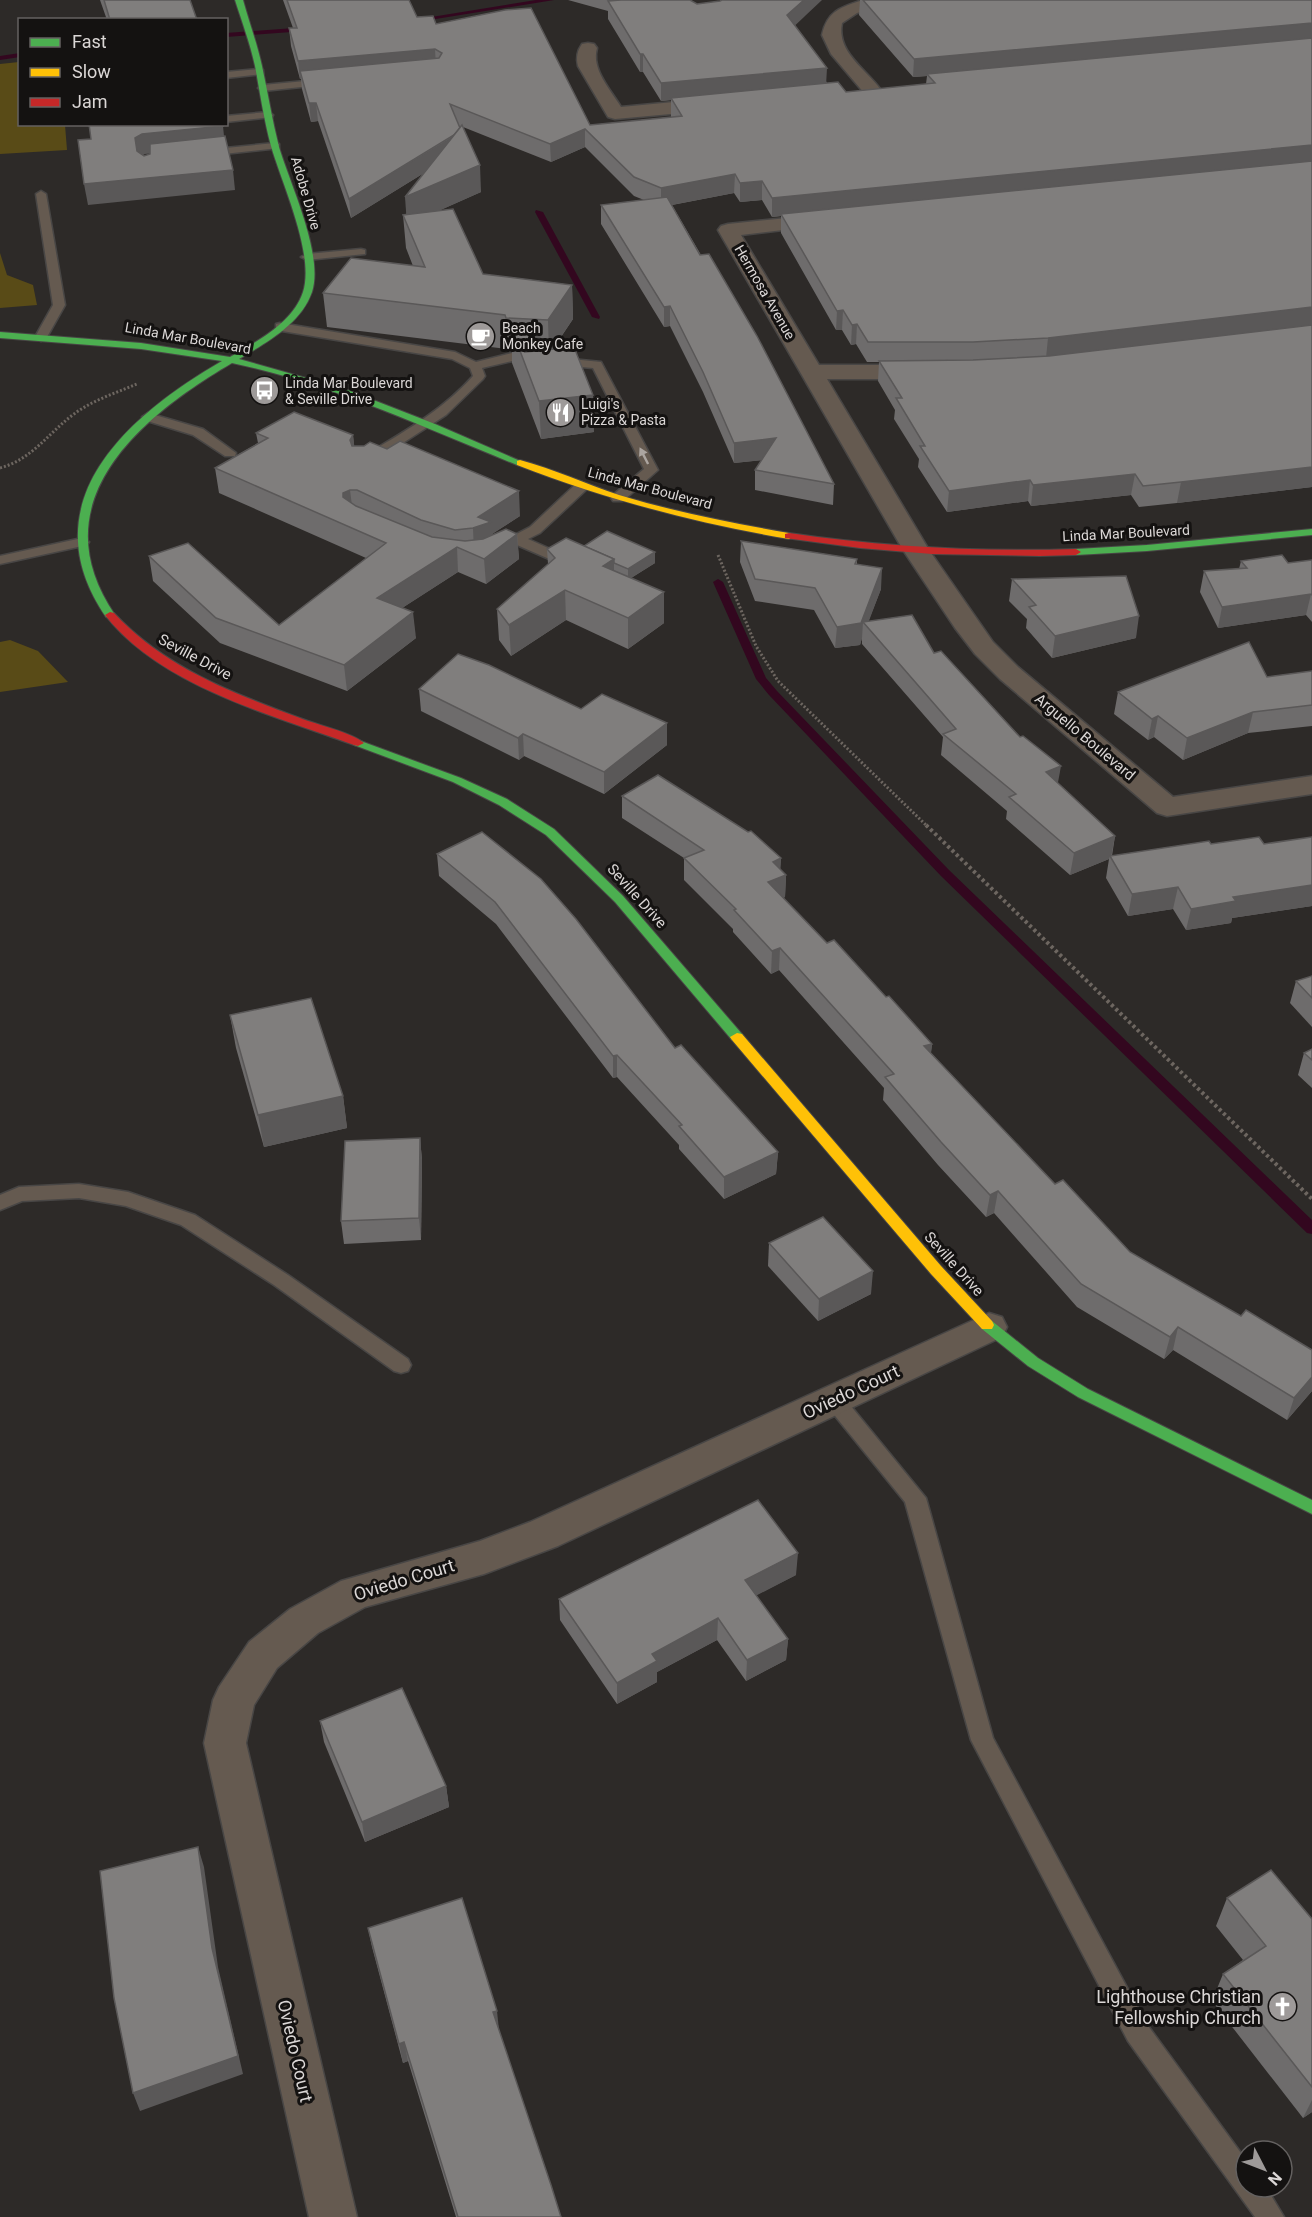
<svg xmlns="http://www.w3.org/2000/svg" width="1312" height="2217" font-family="Roboto,sans-serif">
<rect width="100%" height="100%" fill="#2d2a28"/>
<g fill="#594b17">
<polygon points="19,62 20,124 65,125 67,150 0,154 0,64"/>
<polygon points="0,253 7,275 33,285 37,305 0,308"/>
<polygon points="10,640 38,651 68,682 0,692 0,642"/>
</g>
<g fill="none" stroke-linecap="round" stroke-linejoin="round">
<g fill="#33071f" fill-rule="evenodd">
<polygon points="536,0 554,0 417,22 413,20"/>
<polygon points="308,27 308,31 305,31 226,37 226,33"/>
<polygon points="20,53 20,57 0,60 0,56"/>
<polygon points="536,210 543,212 600,317 599,319 592,317 535,212"/>
<polygon points="718,579 723,582 766,678 777,691 949,870 1312,1220 1312,1234 1307,1233 941,876 769,695 756,679 713,582"/>
</g>
<defs>
<g id="lane">
<polygon points="259,69 263,70 263,74 226,78 226,72"/>
<polygon points="326,79 330,80 330,84 263,91 258,88 263,85"/>
<polygon points="268,112 273,115 272,117 226,122 226,116"/>
<polygon points="275,143 279,144 279,148 205,156 200,153 205,150"/>
<polygon points="41,191 46,194 65,305 47,337 41,341 35,337 53,305 36,194"/>
<polygon points="361,249 365,250 365,254 307,260 301,257 307,254"/>
<path d="M280,323l175,29 21,10 36,-9 89,9 57,108 -35,31h-10l-2,-3 2,-3 31,-26 -51,-101 -81,-7 -30,7 3,8 -2,3 -37,36 -74,48h-10l-1,-3 1,-3c40,-24 80,-46 111,-81l-3,-8 -18,-9 -176,-29v-6z"/>
<polygon points="148,413 203,429 236,453 235,456 225,456 193,435 144,420 142,417"/>
<polygon points="582,482 589,486 587,489 540,533 528,539 573,559 575,562 573,565 563,565 517,545 500,554 490,554 488,551 490,548 530,527 577,483"/>
<polygon points="82,538 89,542 87,545 0,564 0,556"/>
<polygon points="79,1184 128,1192 195,1215 288,1275 408,1359 411,1365 408,1371 401,1373 394,1371 274,1285 181,1225 126,1206 79,1198 22,1201 0,1210 0,1195 19,1187"/>
<polygon points="834,1392 841,1394 926,1498 993,1738 1146,2023 1246,2160 1246,2187 1266,2187 1284,2217 1255,2217 1128,2041 971,1740 905,1502 827,1406 824,1400 827,1394"/>
</g>
<g id="street">
<path d="M863,0h27l-3,4 -30,9 -15,10c-6,29 24,46 39,67l-2,4h-14l-34,-40 -9,-19c5,-24 19,-28 41,-35z"/>
<path d="M588,43l6,1 3,4c-6,21 13,41 24,59l95,-9 7,2 2,4 -2,4 -7,2 -101,9 -7,-2 -30,-51c-2,-8 -1,-15 4,-22z"/>
<polygon points="827,214 834,216 837,220 834,224 741,235 819,365 922,365 930,367 933,372 930,377 922,379 827,379 929,550 993,642 1018,667 1173,797 1312,776 1312,794 1167,816 1157,813 1000,679 975,654 955,628 903,550 718,230 721,226 728,224"/>
<polygon points="989,1313 1002,1317 1007,1327 1002,1337 558,1546 484,1574 365,1607 318,1633 277,1668 254,1705 246,1743 357,2217 309,2217 204,1743 213,1700 219,1687 249,1642 290,1609 341,1581 480,1541 530,1522"/>
</g>
<g id="fast">
<path d="M235,0h8c6,22 14,43 19,66 6,27 10,54 17,81 11,37 45,108 33,145 -11,32 -46,51 -73,67l106,30 90,35 90,39 -8,2c-94,-38 -186,-81 -285,-102 -92,54 -194,139 -117,252l-5,3 -4,-1c-78,-114 21,-201 116,-256l-81,-12 -141,-11v-6l141,11 89,14c26,-15 63,-34 73,-65 12,-38 -21,-108 -32,-146 -7,-26 -11,-53 -16,-80 -5,-23 -13,-44 -20,-66z"/>
<polygon points="1312,529 1312,535 1147,551 1076,555 1071,552 1076,549 1147,545"/>
<polygon points="358,740 461,778 507,799 554,829 623,896 742,1034 744,1037 742,1040 732,1040 615,902 546,835 499,805 453,782 354,745 352,743"/>
<polygon points="987,1319 992,1321 1038,1358 1088,1389 1312,1500 1312,1514 1078,1397 1028,1366 982,1329 980,1325 982,1321"/>
</g>
<g id="slow">
<path d="M520,460c34,9 66,24 99,35 56,17 113,28 170,38l5,3 -5,3c-94,-16 -184,-40 -272,-74v-4z"/>
<polygon points="737,1033 742,1034 941,1266 992,1321 994,1325 992,1329 982,1329 931,1274 732,1040 730,1037"/>
</g>
<g id="jam">
<path d="M789,533c95,14 191,19 287,16l5,3 -5,3 -36,1 -108,-2 -72,-6 -75,-10v-4z"/>
<path d="M110,612l4,1c50,54 118,80 186,105 15,6 53,15 64,25l-6,3 -4,-1c-82,-30 -194,-59 -249,-130z"/>
</g>
</defs>
<use href="#lane" stroke="#484645" stroke-width="3"/>
<use href="#street" stroke="#484645" stroke-width="3"/>
<use href="#fast" stroke="#484645" stroke-width="2"/>
<use href="#slow" stroke="#484645" stroke-width="2"/>
<use href="#jam" stroke="#484645" stroke-width="2"/>
<g stroke="#6d6660" stroke-width="3" stroke-dasharray="2 2" stroke-linecap="butt">
<path d="M0,468c33,-9 48,-35 74,-54 19,-14 42,-21 63,-30"/>
<polyline points="718,555 756,646 778,681 928,827"/>
</g>
<polyline stroke="#6d6660" stroke-width="4" stroke-dasharray="3 3" stroke-linecap="butt" points="926,825 1312,1199"/>
<use href="#lane" fill="#655a50" fill-rule="evenodd"/>
<use href="#street" fill="#655a50" fill-rule="evenodd"/>
<use href="#fast" fill="#4caf50" fill-rule="evenodd"/>
<use href="#slow" fill="#ffc107" fill-rule="evenodd"/>
<use href="#jam" fill="#c62828" fill-rule="evenodd"/>
</g>
<g fill="#6e6c6c">
<polygon points="100,0 190,0 197,20 107,20"/>
<polygon points="283,0 409,0 417,17 436,24 590,125 671,117 671,100 661,101 643,72 640,72 608,19 608,11 568,0 690,0 697,4 795,25 827,83 846,92 926,84 927,76 913,77 859,15 860,0 1312,0 1312,487 1177,503 1139,507 1131,495 1031,506 1028,501 947,512 918,467 919,459 894,419 895,410 878,381 879,362 867,362 856,344 851,345 842,330 836,330 781,233 781,216 772,217 762,200 740,202 734,193 672,205 834,484 833,505 755,490 755,470 762,460 734,463 703,392 670,326 664,327 601,224 601,205 644,200 634,196 585,147 551,162 463,127 481,192 438,211 483,274 572,285 573,319 553,349 594,432 541,439 512,363 512,352 508,352 507,349 327,327 323,293 413,266 406,248 403,215 406,215 424,173 351,218 318,121 311,122 302,89 301,79 300,79 291,46 289,28 293,28"/>
<polygon points="256,433 353,435 354,446 520,516 492,534 492,535 517,534 519,559 486,584 458,572 402,608 416,638 347,691 220,643 153,581 149,556 279,625 366,558 219,493 215,468 258,443"/>
<polygon points="741,541 857,559 857,564 881,589 868,622 934,653 1058,784 1115,836 1112,856 1211,844 1264,844 1312,837 1312,906 1232,918 1231,923 1186,930 1173,909 1128,916 1106,878 1109,859 1070,875 1006,819 1007,811 941,755 943,737 862,644 862,638 860,645 835,648 814,610 755,601 740,562"/>
<polygon points="584,546 655,563 631,578 664,623 628,649 566,620 511,656 499,640 497,609 548,564 547,549"/>
<polygon points="1312,560 1312,622 1306,615 1218,628 1200,592 1204,571 1239,569 1241,561 1288,563"/>
<polygon points="1012,579 1136,638 1052,658 1026,628 1027,619 1009,601"/>
<polygon points="1312,671 1312,726 1248,733 1183,760 1154,737 1148,740 1114,714 1118,692 1267,677"/>
<polygon points="419,689 581,709 667,723 667,745 604,794 524,756 519,760 421,711"/>
<polygon points="622,796 781,858 780,869 786,875 785,897 783,898 827,943 886,997 932,1044 931,1053 1055,1184 1130,1252 1241,1316 1312,1350 1312,1391 1287,1420 1173,1350 1164,1359 1077,1307 994,1213 986,1217 938,1165 883,1100 884,1088 779,970 771,974 733,932 733,929 684,880 684,858 622,818"/>
<polygon points="437,854 675,1048 778,1152 776,1174 724,1199 679,1149 679,1145 617,1077 613,1078 496,924 439,876"/>
<polygon points="1312,976 1312,1027 1290,1003 1296,981"/>
<polygon points="230,1015 343,1096 347,1128 264,1147 236,1048"/>
<polygon points="1312,1049 1312,1088 1298,1075 1304,1053"/>
<polygon points="420,1138 422,1160 421,1240 344,1244 341,1221"/>
<polygon points="769,1243 871,1294 818,1321 768,1266"/>
<polygon points="796,1575 756,1595 788,1639 786,1660 746,1681 717,1640 657,1672 657,1682 617,1704 560,1620 559,1599"/>
<polygon points="320,1721 446,1786 449,1807 365,1842 324,1742"/>
<polygon points="1227,1898 1312,1919 1312,2112 1303,2118 1212,2001 1223,1974 1243,1960 1216,1926"/>
<polygon points="368,1928 499,2030 561,2217 456,2217 408,2061 403,2063 372,1947"/>
</g>
<g fill="#5a5858">
<polygon points="804,0 822,0 787,33 787,15"/>
<polygon points="1312,23 1312,41 927,74 927,76 913,77 914,59"/>
<polygon points="435,49 436,67 300,71 301,79 300,79 298,61"/>
<rect x="640" y="54" width="3" height="18"/>
<polygon points="827,68 826,86 671,98 671,100 661,101 661,83"/>
<polygon points="309,103 316,103 318,121 311,122"/>
<polygon points="223,126 225,146 145,154 138,158 135,138 142,134"/>
<polygon points="585,129 585,147 551,162 550,144"/>
<polygon points="462,131 463,149 351,218 349,199"/>
<polygon points="1312,145 1312,163 781,214 781,216 772,217 772,198"/>
<polygon points="480,165 481,192 407,225 405,197"/>
<polygon points="233,170 235,190 88,205 84,184"/>
<polygon points="735,174 734,193 661,207 661,188"/>
<polygon points="762,181 762,200 740,202 740,183"/>
<polygon points="572,285 573,319 549,354 548,320"/>
<polygon points="670,306 670,326 664,327 664,307"/>
<polygon points="1312,307 1312,326 1046,358 1048,338"/>
<polygon points="843,310 842,330 836,330 837,311"/>
<polygon points="857,324 856,344 851,345 852,325"/>
<polygon points="540,329 542,366 525,352"/>
<polygon points="593,395 594,432 541,439 539,401"/>
<polygon points="353,435 356,460 350,440"/>
<polygon points="776,438 775,459 734,463 734,443"/>
<polygon points="1312,467 1312,487 1177,503 1181,482"/>
<polygon points="1135,474 1131,495 1031,506 1033,485"/>
<polygon points="1030,480 1028,501 947,512 949,491"/>
<polygon points="350,490 353,514 343,497 343,493"/>
<polygon points="519,491 520,516 492,534 492,547 474,553 473,528 478,517"/>
<polygon points="517,534 519,559 486,584 484,559"/>
<polygon points="457,547 458,572 379,623 377,598"/>
<polygon points="655,552 655,563 628,580 628,569"/>
<polygon points="614,559 614,589 603,566"/>
<polygon points="882,568 881,589 867,626 863,622 862,638 860,645 835,648 837,627"/>
<polygon points="565,590 566,620 511,656 509,625"/>
<polygon points="664,592 664,623 628,649 628,618"/>
<polygon points="1311,594 1306,615 1218,628 1222,607"/>
<polygon points="413,612 416,638 347,691 344,665"/>
<polygon points="1139,616 1136,638 1052,658 1055,636"/>
<polygon points="1253,712 1248,733 1183,760 1187,738"/>
<polygon points="1158,716 1154,737 1148,740 1152,719"/>
<polygon points="667,723 667,745 604,794 604,772"/>
<polygon points="523,734 524,756 519,760 518,738"/>
<polygon points="1061,766 1057,788 1046,772"/>
<polygon points="1115,836 1111,858 1110,856 1109,859 1070,875 1074,853"/>
<polygon points="781,858 780,877 786,875 785,897 767,904 768,882 773,862"/>
<polygon points="1312,885 1312,906 1232,918 1231,923 1186,930 1191,909 1233,897"/>
<polygon points="1178,887 1173,909 1128,916 1132,894"/>
<polygon points="780,948 779,970 771,974 772,951"/>
<polygon points="932,1044 929,1066 924,1046"/>
<polygon points="617,1055 617,1077 613,1078 613,1056"/>
<polygon points="343,1096 347,1128 264,1147 258,1115"/>
<polygon points="420,1138 422,1160 421,1240 419,1218"/>
<polygon points="778,1152 776,1174 724,1199 724,1177"/>
<polygon points="998,1191 994,1213 986,1217 990,1195"/>
<polygon points="873,1271 871,1294 818,1321 819,1299"/>
<polygon points="1178,1327 1173,1350 1164,1359 1170,1337"/>
<polygon points="1312,1377 1312,1391 1287,1420 1294,1398"/>
<polygon points="798,1553 796,1575 744,1602 745,1580"/>
<polygon points="718,1618 717,1640 657,1672 657,1682 617,1704 617,1683 652,1654"/>
<polygon points="788,1639 786,1660 746,1681 747,1660"/>
<polygon points="446,1786 449,1807 365,1842 362,1822"/>
<polygon points="198,1847 204,1867 218,1967 243,2074 140,2111 133,2093 212,1948"/>
<polygon points="497,2011 499,2030 493,2012"/>
<polygon points="404,2042 408,2061 403,2063 399,2044"/>
<polygon points="1312,2100 1312,2112 1303,2118"/>
</g>
<g fill="#807e7d" stroke="#5a5858" stroke-width="1.5">
<polygon points="104,0 190,0 197,20 110,20"/>
<polygon points="287,0 409,0 417,17 433,16 436,24 505,10 531,8 590,125 682,116 671,98 838,82 846,92 935,83 927,74 1312,38 1312,145 772,198 762,181 740,183 735,174 661,188 634,177 585,129 550,144 450,104 460,128 454,135 349,199 316,103 309,103 300,71 439,58 442,53 435,49 298,61 289,28 297,28"/>
<polygon points="621,0 690,0 697,4 720,1 722,0 804,0 787,15 827,68 661,83 643,54 640,54 608,1"/>
<polygon points="863,0 1312,0 1312,23 914,59"/>
<polygon points="89,124 222,124 223,126 142,134 135,138 137,151 144,156 150,154 150,144 225,136 233,170 84,184 78,140 91,139"/>
<polygon points="462,125 480,165 405,197"/>
<polygon points="1312,161 1312,307 1048,338 973,342 868,342 857,324 852,325 843,310 837,311 781,214"/>
<polygon points="667,197 700,255 709,254 757,336 834,484 755,470 776,438 734,443 703,372 670,306 664,307 601,205"/>
<polygon points="453,209 483,274 572,285 548,320 506,318 505,315 323,293 351,258 425,267 403,215"/>
<polygon points="1312,325 1312,467 1181,482 1143,486 1135,474 1033,485 1030,480 949,491 920,446 925,446 896,398 902,398 879,361 973,360 1049,356"/>
<polygon points="511,327 540,329 525,352 574,347 593,395 539,401"/>
<polygon points="294,412 353,435 350,440 352,446 364,446 370,442 387,449 400,441 519,491 478,517 491,522 473,528 455,530 421,520 357,490 350,490 343,493 343,497 356,506 432,537 465,541 483,539 506,529 517,534 484,559 457,547 377,598 413,612 344,665 216,618 149,556 188,543 279,625 386,543 215,468 268,438 256,433"/>
<polygon points="607,531 655,552 628,569 614,563 614,559 584,546"/>
<polygon points="566,538 614,559 603,566 664,592 628,618 565,590 509,625 497,609 555,558 547,549"/>
<polygon points="741,541 857,559 855,564 882,568 861,623 837,627 815,588 755,579"/>
<polygon points="1282,555 1288,563 1312,560 1312,595 1311,594 1222,607 1204,571 1247,568 1241,561"/>
<polygon points="1126,576 1139,616 1055,636 1029,607 1036,605 1012,579"/>
<polygon points="912,615 934,653 941,651 1020,737 1023,736 1061,766 1046,772 1115,836 1074,853 1009,797 1016,794 943,734 956,729 863,622"/>
<polygon points="1249,642 1267,677 1312,671 1312,705 1253,712 1187,738 1158,716 1152,719 1118,692"/>
<polygon points="458,654 489,665 581,709 602,694 667,723 604,772 523,734 518,738 419,689"/>
<polygon points="658,775 748,832 751,831 781,858 773,862 786,875 768,882 827,943 834,940 886,997 889,996 932,1044 924,1046 1055,1184 1063,1180 1130,1252 1241,1316 1246,1310 1312,1350 1312,1377 1294,1398 1178,1327 1170,1337 1081,1284 998,1191 990,1195 941,1142 885,1077 894,1074 780,948 772,951 734,910 736,909 684,858 704,850 622,796"/>
<polygon points="482,832 541,879 576,919 675,1048 681,1045 778,1152 724,1177 679,1126 682,1125 617,1055 613,1056 495,902 437,854"/>
<polygon points="1259,837 1264,844 1312,837 1312,885 1233,897 1236,901 1191,909 1178,887 1132,894 1110,856 1209,841 1211,844"/>
<polygon points="1312,976 1312,998 1296,981"/>
<polygon points="311,998 343,1096 258,1115 230,1015"/>
<polygon points="1312,1049 1312,1060 1304,1053"/>
<polygon points="420,1138 419,1218 341,1221 345,1141"/>
<polygon points="823,1217 873,1271 819,1299 769,1243"/>
<polygon points="758,1500 798,1553 745,1580 788,1639 747,1660 718,1618 652,1654 657,1661 617,1683 559,1599"/>
<polygon points="402,1688 446,1786 362,1822 320,1721"/>
<polygon points="198,1847 212,1948 238,2056 133,2093 114,1998 100,1871"/>
<polygon points="1271,1870 1312,1919 1312,2087 1223,1974 1266,1946 1227,1898"/>
<polygon points="462,1898 497,2011 493,2012 551,2185 561,2217 458,2217 404,2042 399,2044 368,1928"/>
</g>
<defs><path id="oneway-solid" d="M-6-.8H1V-3.2L6.5 0L1 3.2V.8H-6Z" transform="scale(1.5)"/></defs>
<use fill="#aca5a0" href="#oneway-solid" transform="translate(644 456) rotate(-117)"/>
<defs>
<symbol id="cafe-disc" viewBox="-11 -11 22 22"><circle r="9.5" fill="#9e9a99" stroke="#141211"/><path d="M-5.5-4.5H6V0H3Q3 3.5 0 3.5H-2.5Q-5.5 3.5-5.5 0ZM3-3.2v2h1.7v-2ZM-6 4.5H4V6H-6Z" fill="#fff"/></symbol>
<symbol id="bus-disc" viewBox="-11 -11 22 22"><circle r="9.5" fill="#9e9a99" stroke="#141211"/><path d="M-5-6H5V4H4V6H2V4H-2V6H-4V4H-5ZM-3.5-4V0h7V-4ZM-3.5 1.2v1.5H-2V1.2ZM2 1.2v1.5H3.5V1.2Z" fill="#fff"/></symbol>
<symbol id="restaurant-disc" viewBox="-11 -11 22 22"><circle r="9.5" fill="#9e9a99" stroke="#141211"/><path d="M-5-6h1v4h1v-4h1v4h1v-4h1v5L-1.5 .5V6h-2V.5L-5-1ZM5-6V6H3V1.5H1.5Q1.5-4 5-6Z" fill="#fff"/></symbol>
<symbol id="church-disc" viewBox="-11 -11 22 22"><circle r="9.5" fill="#9e9a99" stroke="#141211"/><path d="M-1.2-6h2.4v3.5h3.3v2.4h-3.3V6h-2.4V-.1h-3.3v-2.4h3.3Z" fill="#fff"/></symbol>
</defs>
<g fill-rule="evenodd">
<use href="#cafe-disc" x="464" y="320" width="33" height="33"/>
<use href="#bus-disc" x="248" y="374" width="33" height="33"/>
<use href="#restaurant-disc" x="544" y="396" width="33" height="33"/>
<use href="#church-disc" x="1266" y="1990" width="33" height="33"/>
</g>
<g text-anchor="middle" stroke-width="6" stroke-linejoin="round" paint-order="stroke">
<g font-size="14" fill="#dbd7d6" stroke="#141211">
<text transform="translate(306 193) rotate(74)" y="5">Adobe Drive</text>
<text transform="translate(765 292) rotate(60)" y="5">Hermosa Avenue</text>
<text transform="translate(188 338) rotate(10)" y="5">Linda Mar Boulevard</text>
<text transform="translate(650 488) rotate(15)" y="5">Linda Mar Boulevard</text>
<text transform="translate(1126 533) rotate(-3)" y="5">Linda Mar Boulevard</text>
</g>
<g font-size="14" fill="#dbd7d6" stroke="#141211" text-anchor="start">
<text x="502" y="333">Beach<tspan x="502" dy="16">Monkey Cafe</tspan></text>
<text x="285" y="388">Linda Mar Boulevard<tspan x="285" dy="16">&amp; Seville Drive</tspan></text>
<text x="581" y="409">Luigi's<tspan x="581" dy="16">Pizza &amp; Pasta</tspan></text>
</g>
<g font-size="15" fill="#dbd7d6" stroke="#141211">
<text transform="translate(195 657) rotate(28)" y="5">Seville Drive</text>
<text transform="translate(1085 737) rotate(40)" y="5">Arguello Boulevard</text>
<text transform="translate(637 896) rotate(48)" y="5">Seville Drive</text>
<text transform="translate(954 1264) rotate(48)" y="5">Seville Drive</text>
</g>
<g font-size="18" fill="#dbd7d6" stroke="#141211">
<text transform="translate(851 1392) rotate(-25)" y="6">Oviedo Court</text>
<text transform="translate(404 1580) rotate(-17)" y="6">Oviedo Court</text>
<text transform="translate(295 2051) rotate(77)" y="6">Oviedo Court</text>
</g>
<g font-size="18" fill="#dbd7d6" stroke="#141211" text-anchor="end">
<text x="1261" y="2003">Lighthouse Christian<tspan x="1261" dy="21">Fellowship Church</tspan></text>
</g>
</g>
<rect x="18" y="18" width="210" height="108" fill="#141211" stroke="#646160" stroke-width="1.5"/>
<rect x="30" y="38" width="30" height="9" fill="#4caf50" stroke="#646160" stroke-width="1.5"/>
<text x="72" y="48" font-size="18" fill="#dbd7d6">Fast</text>
<rect x="30" y="68" width="30" height="9" fill="#ffc107" stroke="#646160" stroke-width="1.5"/>
<text x="72" y="78" font-size="18" fill="#dbd7d6">Slow</text>
<rect x="30" y="98" width="30" height="9" fill="#c62828" stroke="#646160" stroke-width="1.5"/>
<text x="72" y="108" font-size="18" fill="#dbd7d6">Jam</text>
<g transform="translate(1264 2169) rotate(132)"><circle r="28" fill="#141211" stroke="#646160" stroke-width="1.5"/>
<path d="M0-4.5L10 22L0 15L-10 22Z" fill="#9e9a99"/>
<text y="-9" font-size="16" font-weight="bold" text-anchor="middle" fill="#dbd7d6">N</text>
</g>
</svg>
